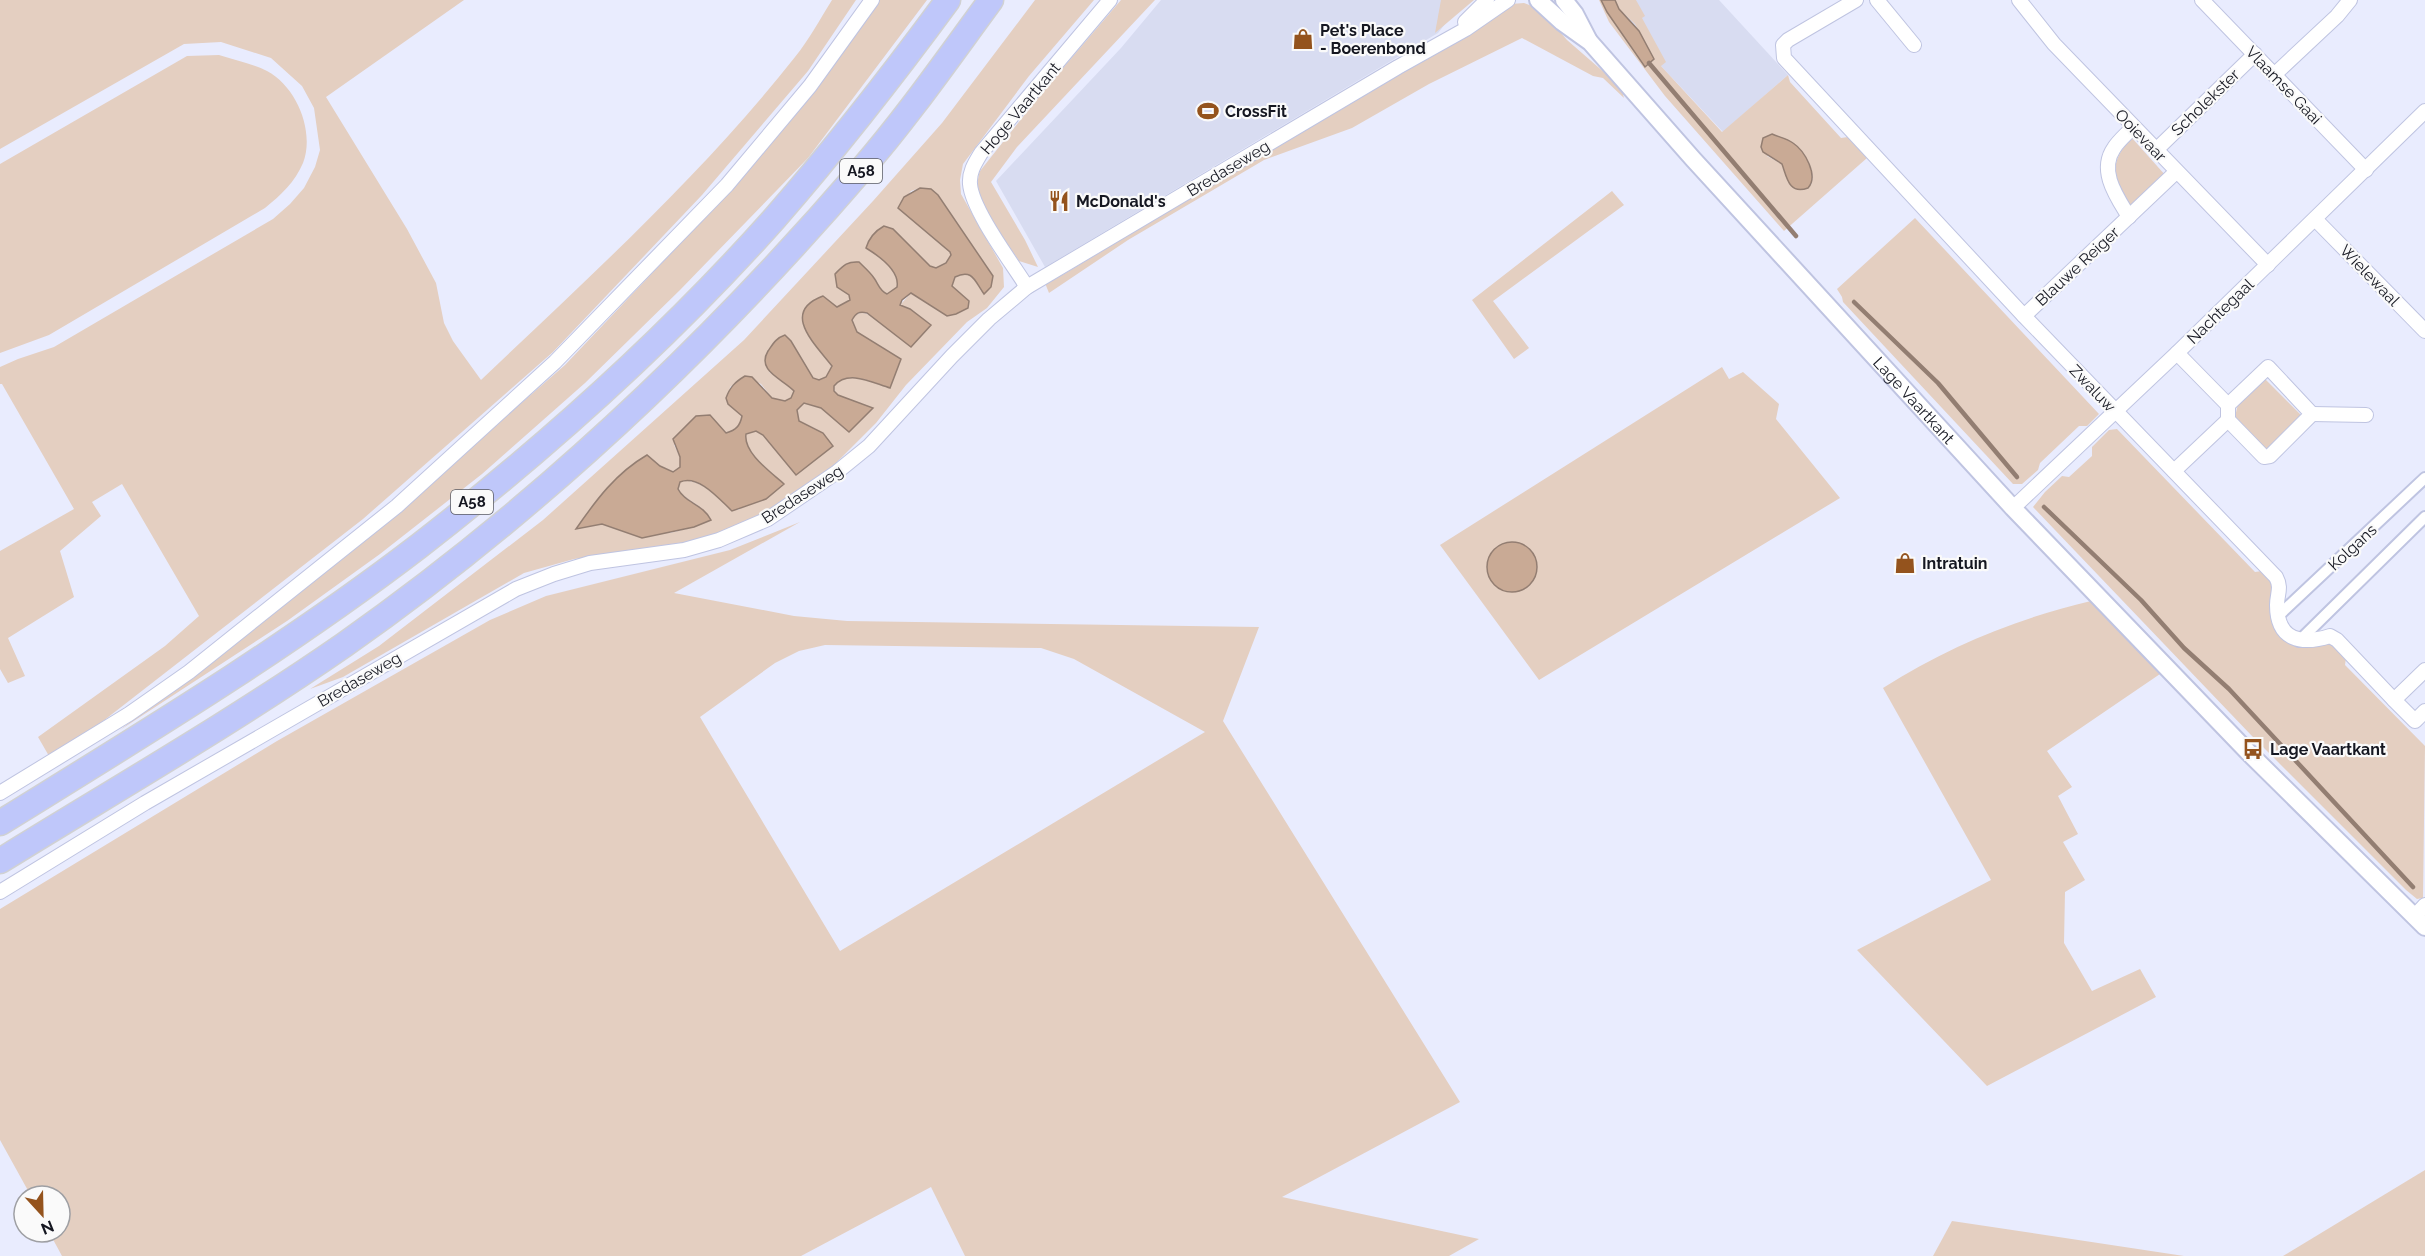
<svg xmlns="http://www.w3.org/2000/svg" width="2425" height="1256" font-family="Raleway,sans-serif">
<rect width="100%" height="100%" fill="#e9ecfe"/>
<g fill="#d8dcf1">
<polygon points="1161,0 1464,0 1438,33 1045,267 996,181 1121,48"/>
<polygon points="1609,0 1719,0 1788,75 1723,132 1661,66"/>
</g>
<g fill="#e4cfc1" fill-rule="evenodd">
<path d="M0,0h464l-138,97 81,132 29,54 8,40 9,18 28,39c108,-103 221,-205 314,-323 14,-17 25,-38 37,-57h24l-48,71 -106,124 -149,157 -190,167 -274,213 -40,24 -11,-19 127,-91 34,-30 -77,-132 -30,18 9,14 -41,35 14,46 -66,41 17,38 -17,7 -8,-14v-118l74,-42 -72,-125h-2v-17l18,-8 36,-12 219,-128 17,-15 14,-16 11,-21 5,-17 -6,-42 -12,-22 -31,-28 -50,-16 -37,2 -184,105z"/>
<polygon points="876,0 927,0 808,158 680,290 585,383 482,474 380,554 287,621 120,730 374,532 565,365 715,207 821,81"/>
<path d="M1035,0h59l-65,76 -66,88 -3,16 1,14 42,74 1,19 -17,21 -20,14 -61,63 -30,38 -50,50 -59,40 -72,30 -121,16 -50,14 -181,104 -33,12 69,-43 164,-126 201,-180 129,-139 69,-78zM920,188l11,1 7,6 55,81 -12,15c-5,-14 -12,-21 -26,-14l-3,9 17,15 -1,7 -27,4 -30,-19 -11,12 10,4 -24,17c-11,-7 -25,-22 -34,-6l5,12 40,37 -7,19c-18,-5 -42,-19 -56,-2 0,8 5,10 12,12l3,34 -28,-24 -17,-5 -7,7 2,11 17,8 -20,46 -33,-40 -7,-4 -10,3c-3,19 25,38 37,50l-45,26c-14,-9 -42,-35 -58,-28l-2,7c8,13 26,15 32,31l-16,7 -24,6 -46,-1 -22,-8 -25,4c20,-29 40,-55 70,-73l13,11 14,6 6,-5v-10l-6,-12 36,-30 16,18c10,-4 14,-7 16,-17l-14,-12 2,-17 15,-11 16,8 11,14 13,3 6,-3 3,-7 -7,-8 -18,-11 22,-31 22,37 6,2 7,-3 6,-11 -26,-35 31,-24 13,-7 -1,-5 -12,-8 38,-8 5,12 7,4 10,-8c3,-16 -18,-31 -30,-39l31,-13 32,31 6,2 10,-5 5,-8 -1,-3 -52,-44 13,-17z"/>
<path d="M1121,0h34l-138,147 -26,35 34,58 13,27 -19,-6c-16,-25 -50,-61 -39,-90l65,-82z"/>
<polygon points="1441,0 1474,0 1435,33"/>
<path d="M1599,0h2l44,66 9,-7 -19,-35 -16,-15 -4,-9h21l9,16 -3,2 24,44 -5,4 61,66 66,-57 2,7 51,56 7,-1 19,21 -83,73 -119,-135 -56,-74zM1777,138c17,8 42,24 34,47l-26,-11 -3,-10 -15,-8z"/>
<polygon points="1524,3 1540,9 1567,40 1621,87 1624,98 1603,78 1593,76 1522,38 1429,84 1352,128 1264,160 1128,240 1049,293 1045,283 1064,274 1511,4"/>
<path d="M219,55c16,5 34,9 48,16 30,16 48,61 36,92 -8,19 -22,32 -38,45l-216,127 -49,18v-189l187,-108z"/>
<path d="M2132,138l34,38 -36,34c-19,-26 -22,-49 2,-72z"/>
<polygon points="1612,191 1624,205 1493,301 1529,348 1514,359 1472,300"/>
<polygon points="1915,218 2099,414 2087,426 2079,426 2040,463 2038,470 2022,484 2013,484 1843,302 1842,297 1837,289"/>
<path d="M1722,367l7,12 14,-7 36,32 -3,15 64,79 -301,182 -99,-135zM1509,543h6l22,21c0,14 -14,28 -28,28l-6,-47z"/>
<polygon points="2264,378 2302,416 2265,453 2234,421 2238,404"/>
<polygon points="2117,429 2255,572 2262,571 2274,584 2282,636 2329,641 2346,658 2345,665 2425,746 2423,898 2417,899 2406,890 2251,735 2033,507 2045,492 2062,476 2069,477 2092,456 2092,447 2109,430"/>
<path d="M800,522l-126,71 120,23 53,5 412,6 -36,94 237,381 -178,95 197,42 -30,17h-484l-34,-69 -130,69h-739l-13,-24h11v-36h-29l-31,-56v-231l277,-168 213,-121 56,-24 184,-46zM825,645l216,3 33,11 131,73 -365,219 -140,-234 75,-54 24,-12z"/>
<path d="M2091,601l69,73 -113,77 25,36 -14,9 20,38 -15,8 22,38 -20,12 -1,51 28,48 48,-22 16,28 -169,89 -130,-136 134,-70 -108,-192c66,-42 133,-69 208,-87z"/>
<polygon points="2425,1170 2425,1256 2283,1256"/>
<polygon points="1952,1221 2184,1256 1933,1256"/>
</g>
<g fill="#c9aa95" stroke="#937e72" stroke-width="1.5">
<polygon points="1601,0 1615,0 1619,9 1639,31 1654,59 1645,67 1607,12"/>
<path d="M1772,134c6,3 14,4 21,9 12,8 26,33 15,45 -19,7 -21,-10 -26,-24l-19,-12 -2,-5 2,-9z"/>
<path d="M920,188l11,1 7,6 55,81 -2,11 -7,7c-9,-12 -11,-26 -29,-17l-3,9 17,15 -1,7 -12,6 -9,2 -36,-23 -9,7 -2,5 10,4 21,16 -20,22 -44,-34c-8,-2 -11,0 -15,7l5,12 44,27 -11,29c-17,-5 -42,-19 -56,-2v5l4,4 35,13 -24,24 -28,-24 -17,-5 -7,7 2,11 24,12 10,13 -37,29 -33,-40 -7,-4 -10,3c-3,19 26,39 38,50l-18,15 -34,12c-12,-11 -33,-37 -52,-29l-2,7c7,14 25,15 33,31l-17,7 -52,11 -40,-14 -26,5c20,-29 40,-56 71,-74l13,11 13,6 7,-5v-10l-7,-18 23,-23 14,-1 16,18c10,-3 14,-7 16,-17l-14,-12 -2,-6c4,-11 9,-16 19,-22l7,1 20,21 13,3 6,-3 3,-7c-11,-12 -38,-20 -26,-40 5,-7 8,-13 17,-16l6,6 22,37 6,2 7,-3 6,-11c-17,-22 -52,-54 -9,-70l14,11 13,-7 -1,-5 -12,-8 -2,-13c8,-8 12,-13 24,-12 5,5 11,10 15,16 5,7 5,12 13,16l10,-7c3,-16 -18,-31 -31,-39 3,-10 9,-17 18,-22l9,3 37,37 6,2 10,-5 5,-8 -1,-3 -52,-44 6,-11z"/>
<circle cx="1512" cy="567" r="25"/>
</g>
<g fill="none" stroke-linecap="round" stroke-linejoin="round">
<g stroke="#937e72" stroke-width="4.5">
<polyline points="1649,63 1796,236"/>
<polyline points="1854,302 1938,383 2017,477"/>
<polyline points="2044,507 2141,600 2184,648 2229,689 2413,887"/>
</g>
<defs>
<g id="pedestrian">
<polyline points="2278,616 2425,478"/>
<polyline points="2299,641 2425,517"/>
</g>
<g id="minor">
<path d="M1856,0l-68,40 -5,5 1,13 240,258 252,261c6,11 1,17 1,28 0,36 25,40 53,31l7,4 57,60"/>
<polyline points="1877,0 1914,45"/>
<polyline points="2019,0 2054,44 2268,265"/>
<polyline points="2202,0 2366,170"/>
<polyline points="1465,22 1487,0"/>
<polyline points="2275,74 2337,16 2350,0"/>
<polyline points="2156,150 2255,54"/>
<path d="M2129,217c-12,-20 -31,-46 -15,-69 5,-8 13,-14 19,-21"/>
<polyline points="2315,219 2425,331"/>
<path d="M1027,287c-15,-24 -55,-77 -57,-103 -1,-12 5,-21 11,-31l129,-153"/>
<polyline points="2024,316 2176,172"/>
<polyline points="2228,405 2268,367 2312,414 2270,456 2264,457 2228,420"/>
<polyline points="2312,414 2366,415"/>
<polyline points="2174,471 2228,420 2228,405 2177,353"/>
<polyline points="2013,508 2177,353 2425,111"/>
<polyline points="2425,670 2394,700 2415,721 2425,711"/>
<polyline points="0,793 129,714 189,672 397,506 555,362 727,185 810,86 872,0"/>
<polyline points="0,892 145,803 516,589 554,574 590,563 684,550 719,540 768,519 837,472 869,446 952,356 989,319 1027,287 1398,67 1466,29 1508,0"/>
<polyline points="2414,917 2425,905"/>
</g>
<g id="tertiary">
<path id="s1" d="M1538,0l24,22 28,20 103,117 320,349 236,245 176,174"/>
<polyline points="1564,0 1575,14 1588,39"/>
</g>
<g id="motorway">
<path d="M0,823c142,-88 286,-175 419,-277 125,-97 249,-208 355,-327 61,-70 119,-144 174,-219"/>
<path d="M0,861c115,-71 233,-139 344,-216 192,-135 365,-298 518,-476 46,-53 87,-112 129,-169"/>
</g>
</defs>
<use href="#pedestrian" stroke="#bfc4e1" stroke-width="14"/>
<use href="#minor" stroke="#bfc4e1" stroke-width="16"/>
<use href="#tertiary" stroke="#bfc4e1" stroke-width="20"/>
<use href="#motorway" stroke="#d0d1d3" stroke-width="27"/>
<use href="#pedestrian" stroke="#fff" stroke-width="10"/>
<use href="#minor" stroke="#fff" stroke-width="14"/>
<use href="#tertiary" stroke="#fff" stroke-width="16"/>
<use href="#motorway" stroke="#bfc7fa" stroke-width="24"/>
</g>
<defs>
<symbol id="shop-bare" viewBox="-9 -9 18 18"><path d="M-5-2.5h2.3a2.7 3.5 0 0 1 5.4 0H5L5.5 6h-11ZM-1.5-2.5h3a1.5 2.3 0 0 0-3 0Z" fill="#94531d" stroke="#fafafa" stroke-width="2.5" paint-order="stroke"/></symbol>
<symbol id="stadium-bare" viewBox="-9 -9 18 18"><path d="M0-5a6.5 5 0 1 0 0 10a6.5 5 0 1 0 0-10ZM-3.5-1.8h7v3.6h-7Z" fill="#94531d" stroke="#fafafa" stroke-width="2.5" paint-order="stroke"/></symbol>
<symbol id="restaurant-bare" viewBox="-9 -9 18 18"><path d="M-5-6h1v4h1v-4h1v4h1v-4h1v5L-1.5 .5V6h-2V.5L-5-1ZM5-6V6H3V1.5H1.5Q1.5-4 5-6Z" fill="#94531d" stroke="#fafafa" stroke-width="2.5" paint-order="stroke"/></symbol>
<symbol id="bus-bare" viewBox="-9 -9 18 18"><path d="M-5-6H5V4H4V6H2V4H-2V6H-4V4H-5ZM-3.5-4V0h7V-4ZM-3.5 1.2v1.5H-2V1.2ZM2 1.2v1.5H3.5V1.2Z" fill="#94531d" stroke="#fafafa" stroke-width="2.5" paint-order="stroke"/></symbol>
</defs>
<g fill-rule="evenodd">
<use href="#shop-bare" x="1288" y="24" width="30" height="30"/>
<use href="#stadium-bare" x="1193" y="96" width="30" height="30"/>
<use href="#restaurant-bare" x="1044" y="186" width="30" height="30"/>
<use href="#shop-bare" x="1890" y="548" width="30" height="30"/>
<use href="#bus-bare" x="2238" y="734" width="30" height="30"/>
</g>
<g text-anchor="middle" stroke-width="4.5" stroke-linejoin="round" paint-order="stroke">
<g fill="#fafafa" stroke="#5a5b62" stroke-width="1.5">
<rect x="840" y="159" width="42" height="24" rx="4.5"/>
<rect x="451" y="490" width="42" height="24" rx="4.5"/>
</g>
<g font-size="15" font-weight="bold" fill="#151721">
<text x="861" y="176">A58</text>
<text x="472" y="507">A58</text>
</g>
<g font-size="16" font-weight="bold" fill="#151721" stroke="#fafafa" text-anchor="start">
<text x="1320" y="36">Pet's Place<tspan x="1320" dy="18">- Boerenbond</tspan></text>
<text x="1225" y="117">CrossFit</text>
<text x="1076" y="207">McDonald's</text>
<text x="1922" y="569">Intratuin</text>
<text x="2270" y="755">Lage Vaartkant</text>
</g>
<g font-size="16" fill="#151721" stroke="#fafafa">
<text transform="translate(2284 85) rotate(46)" y="6">Vlaamse Gaai</text>
<text transform="translate(2205 102) rotate(-44)" y="6">Scholekster</text>
<text transform="translate(1020 108) rotate(-50)" y="6">Hoge Vaartkant</text>
<text transform="translate(2141 135) rotate(46)" y="6">Ooievaar</text>
<text transform="translate(1228 168) rotate(-31)" y="6">Bredaseweg</text>
<text transform="translate(2077 266) rotate(-43)" y="6">Blauwe Reiger</text>
<text transform="translate(2370 275) rotate(46)" y="6">Wielewaal</text>
<text transform="translate(2220 311) rotate(-44)" y="6">Nachtegaal</text>
<text transform="translate(2093 388) rotate(46)" y="6">Zwaluw</text>
<text dy="6" stroke="none"><textPath href="#s1" startOffset="550">Lage Vaartkant</textPath></text>
<text transform="translate(802 494) rotate(-33)" y="6">Bredaseweg</text>
<text transform="translate(2352 547) rotate(-43)" y="6">Kolgans</text>
<text transform="translate(359 679) rotate(-30)" y="6">Bredaseweg</text>
</g>
</g>
<g transform="translate(42 1214) rotate(158)"><circle r="28" fill="#fafafa" stroke="#9e9fa3" stroke-width="1.5"/>
<path d="M0-4.5L10 22L0 15L-10 22Z" fill="#94531d"/>
<text y="-9" font-size="16" font-weight="bold" text-anchor="middle" fill="#151721">N</text>
</g>
</svg>
